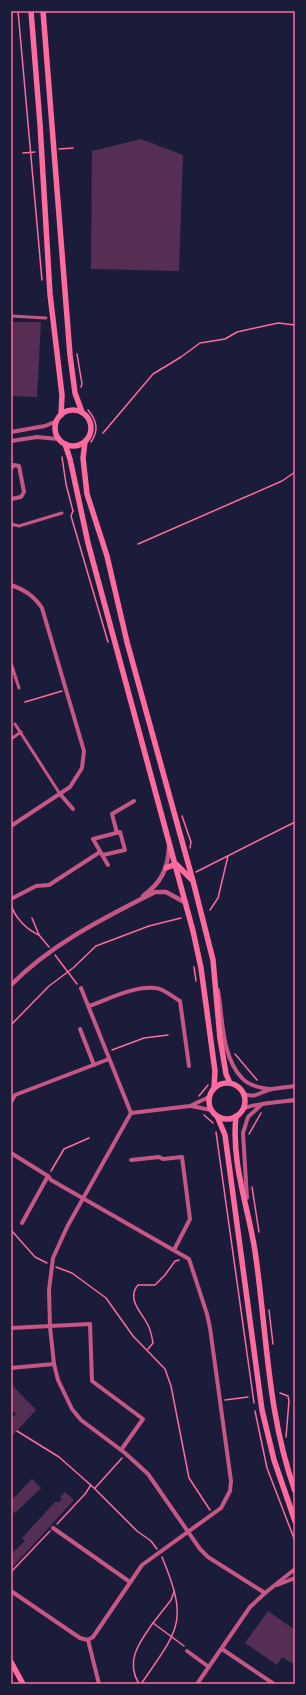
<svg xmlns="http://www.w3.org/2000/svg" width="306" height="1695" font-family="Arial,sans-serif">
<rect width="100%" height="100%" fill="#1b1b3a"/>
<g fill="#542f53">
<polygon points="141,139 183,155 179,271 91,269 92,151"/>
<polygon points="11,322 41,322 37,397 11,396"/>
<polygon points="11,1384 36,1410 11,1437 11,1419 16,1414 11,1409"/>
<polygon points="32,1479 41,1488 15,1513 11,1509 11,1501"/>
<polygon points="65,1492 74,1500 11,1569 11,1554 25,1541 22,1538 56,1501 58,1503 62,1499 60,1497"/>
<polygon points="268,1611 295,1630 295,1665 282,1657 277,1665 245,1643"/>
</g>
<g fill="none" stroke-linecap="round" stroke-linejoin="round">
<g stroke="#ff6b9d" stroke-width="1.5">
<polyline points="18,11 42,280"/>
<polyline points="59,149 73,148"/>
<polyline points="23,153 35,152"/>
<polyline points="77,354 82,384 81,387"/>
<path d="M88,410c9,11 11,20 3,32"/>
<polyline points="103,433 153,374 181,357 200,343 225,339 237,332 278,323 295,325"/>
<polyline points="62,457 66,484 73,511 71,516 108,642"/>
<polyline points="138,544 282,481 295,472"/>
<polyline points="25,702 62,691"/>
<polyline points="182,816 191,842 190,848"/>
<polyline points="196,872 295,822"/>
<path d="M11,904c3,13 16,26 28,31"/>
<polyline points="210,910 218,898 228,856"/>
<polyline points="32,918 39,935 49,947"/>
<polyline points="55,955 77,984"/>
<polyline points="194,967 196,981"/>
<polyline points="11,1025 49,986 73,968 96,946 149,926 181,918"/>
<polyline points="112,1050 144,1038 168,1035"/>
<polyline points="235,1054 257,1080"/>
<polyline points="199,1096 208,1085"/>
<polyline points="204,1115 213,1123"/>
<polyline points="216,1132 254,1403"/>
<polyline points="249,1134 261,1113"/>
<polyline points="51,1171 64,1149 89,1138"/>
<polyline points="252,1187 259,1232"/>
<polyline points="11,1230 35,1257 47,1263"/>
<polyline points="56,1267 72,1273 106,1298 133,1336 165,1369 171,1386 189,1478 210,1510"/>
<polyline points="269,1310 273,1344"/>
<path d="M148,1349l5,-6c-1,-6 -2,-12 -5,-18 -6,-12 -22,-26 -10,-40h17l10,-10 10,-14 4,-1"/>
<polyline points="280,1393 288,1396 289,1401 286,1437"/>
<polyline points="225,1400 248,1397"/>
<polyline points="255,1411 267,1468 295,1541"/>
<polyline points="17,1431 59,1457 94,1488 137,1531 151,1541 157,1549"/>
<polyline points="95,1488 122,1458"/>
<polyline points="57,1524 85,1494 91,1485"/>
<polyline points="11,1572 50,1531"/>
<polyline points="174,1592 171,1600 153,1623 184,1646"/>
<path d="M139,1684c-14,-23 0,-41 14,-61"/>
<path d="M141,1684c38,-55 48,-62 21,-127"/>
</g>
<g stroke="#c65784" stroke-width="3">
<polyline points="11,316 46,318"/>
<polyline points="11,524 19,526 62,513"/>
<polyline points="11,663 19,688"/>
<polyline points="15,724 60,794"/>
<polyline points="11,739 21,732"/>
</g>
<g stroke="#c65784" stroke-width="4">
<polyline points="11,432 45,426 57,421"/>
<polyline points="11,441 37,437 58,439"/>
<polyline points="11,468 14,465 19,466 24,492 21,497 11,499"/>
<path d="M11,585c14,5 23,11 31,23l42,143 -2,17 -12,19 -59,39"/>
<polyline points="60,794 73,809"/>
<polyline points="117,833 112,814 134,801"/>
<polyline points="103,855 125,850 120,832 93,839 108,865"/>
<polyline points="11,899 36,886 49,885 100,852"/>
<polyline points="81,988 131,1113"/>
<path d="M218,990c5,28 3,66 24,88 6,7 19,10 28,11"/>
<path d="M89,1006c20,-7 44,-20 66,-18 8,0 18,9 25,13l9,65"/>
<polyline points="80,1029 94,1065"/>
<path d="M244,1094c12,5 17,-3 28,-5 7,-1 15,-2 23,-3"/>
<polyline points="11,1102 15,1095 109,1059"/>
<polyline points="191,1106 211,1110"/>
<path d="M243,1109c11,-6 38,-7 52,-9"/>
<polyline points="131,1113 67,1227 53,1258 49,1290 50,1327 54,1364 58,1380 72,1409 81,1420 125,1453 148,1474 200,1549 208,1557 265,1593"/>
<polyline points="131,1113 190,1106 209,1097"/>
<polyline points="11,1153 48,1176 51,1180 189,1259 207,1314 210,1328 231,1481 230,1491 221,1508 142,1565 93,1637 88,1640"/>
<polyline points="131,1160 159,1157 163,1159 182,1157 190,1219 174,1250"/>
<polyline points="247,1198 243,1133 248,1117 261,1105"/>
<polyline points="22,1223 48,1176"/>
<polyline points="11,1328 90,1324 92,1381 143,1419 121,1450"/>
<polyline points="11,1368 54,1364"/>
<polyline points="53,1528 130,1582"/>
<polyline points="277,1585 295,1578"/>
<polyline points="11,1591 80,1638 88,1640"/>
<polyline points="88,1640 99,1684"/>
<polyline points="222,1649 274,1684"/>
<polyline points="187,1651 209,1667"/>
<polyline points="197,1684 250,1607 265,1593 295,1569"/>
</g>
<g stroke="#c65784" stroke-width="4.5">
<path d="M143,896c18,-13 25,-27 26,-49"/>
<path d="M11,985c40,-41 93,-67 144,-93h11l20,11"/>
</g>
<g stroke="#ff6b9d" stroke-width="5.5">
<polyline points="31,11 40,124 50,294 62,395 61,415"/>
<polyline points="43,11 70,355 75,393 82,412"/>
<circle cx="73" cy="428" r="18"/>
<polyline points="85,442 83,458 87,494 107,556 127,642 193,881 213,960 220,1038 226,1074 230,1083"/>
<polyline points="65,444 70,459 88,543 193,931 201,968 215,1071 214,1088"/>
<polyline points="166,868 176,864 191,879"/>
<circle cx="227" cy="1101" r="18"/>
<polyline points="217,1116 225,1135 262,1410 274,1460 295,1521"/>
<path d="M236,1116c-5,47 12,90 19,135 12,81 12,162 40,240"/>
<polyline points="11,1662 23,1684"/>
</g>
</g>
<rect width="306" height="1695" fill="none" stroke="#1b1b3a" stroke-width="24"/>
<rect x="12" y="12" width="282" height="1671" fill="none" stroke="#ff6b9d" stroke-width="1.5"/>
</svg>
